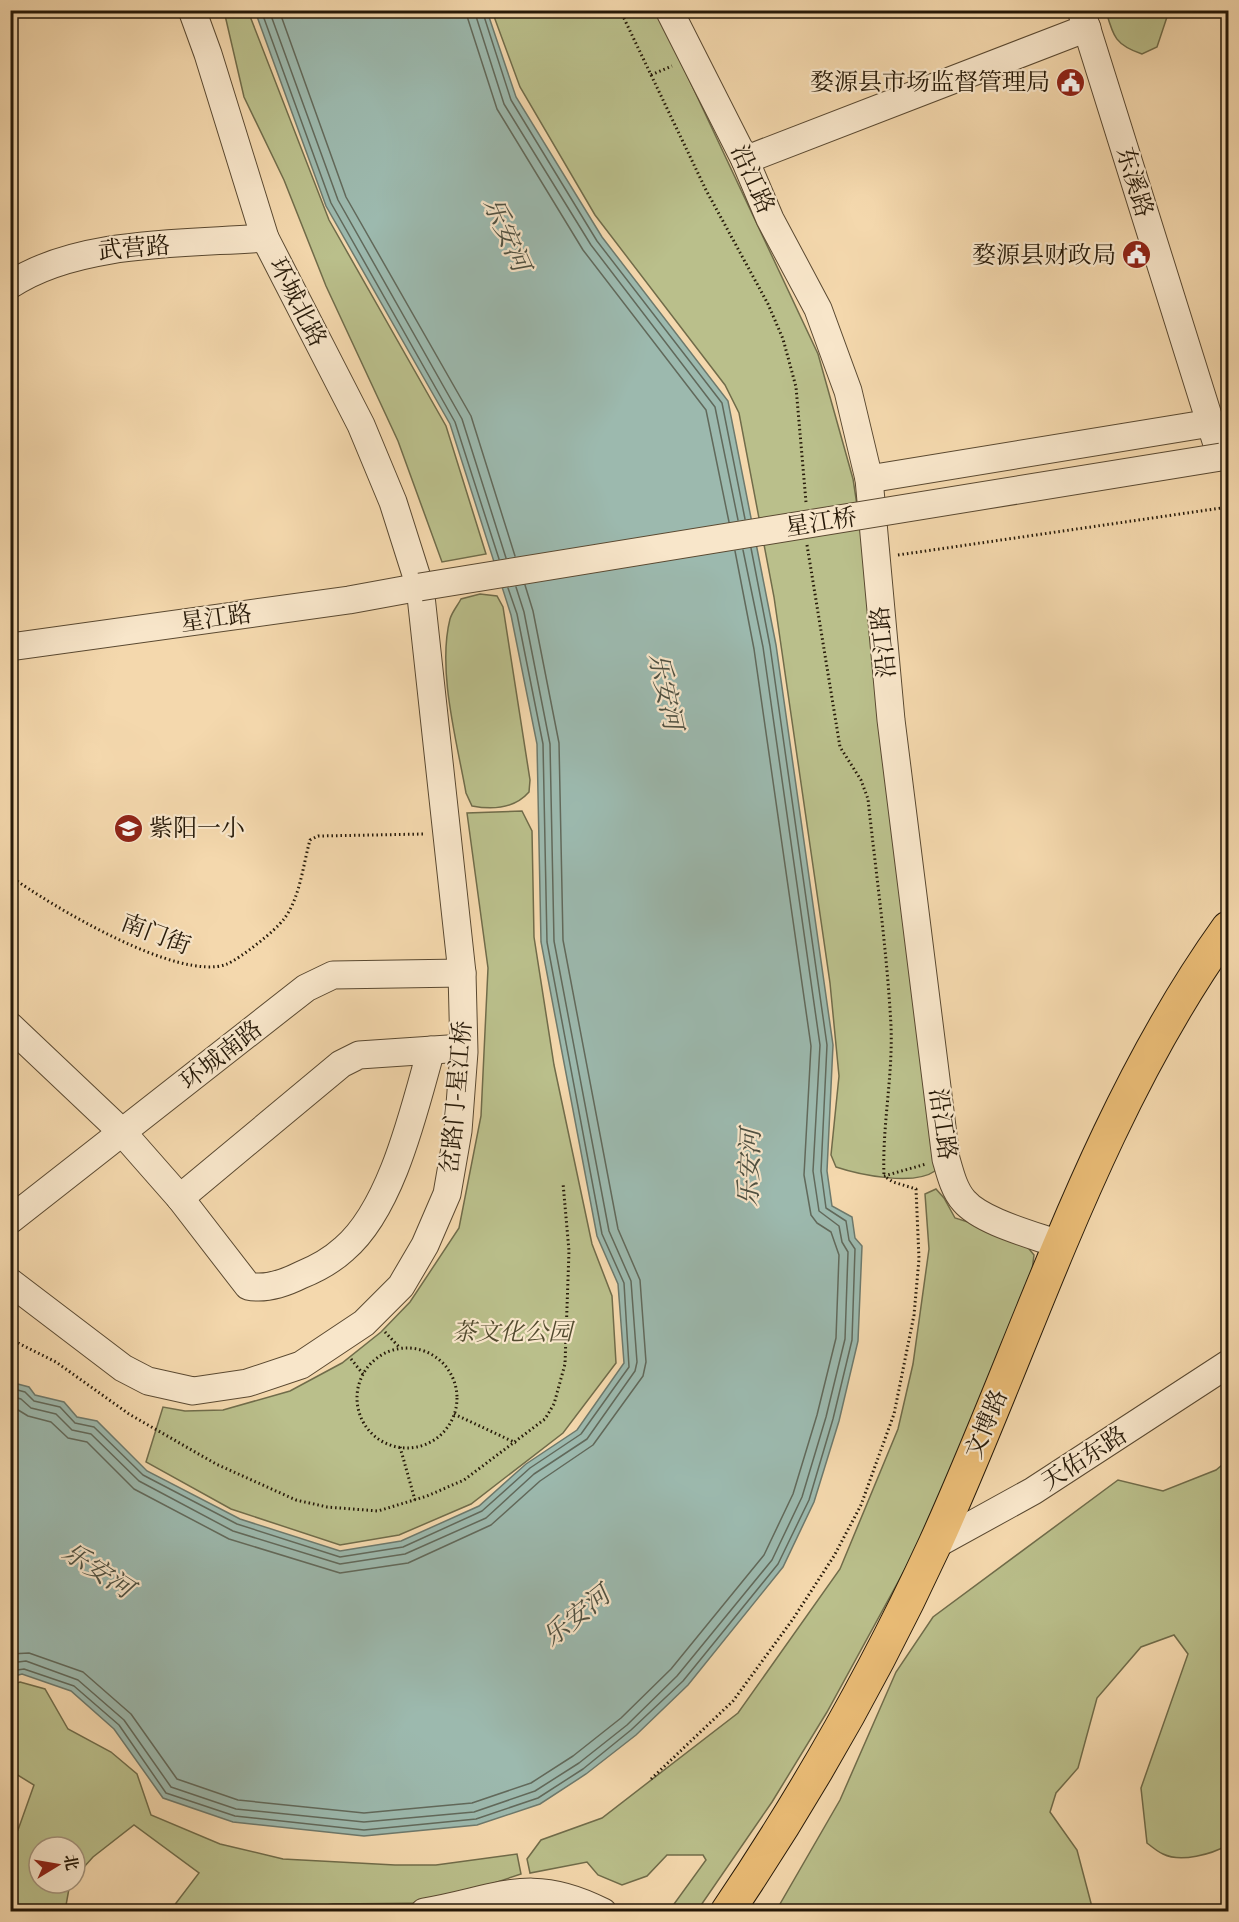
<svg xmlns="http://www.w3.org/2000/svg" width="1239" height="1922" font-family="Alegreya,'Noto Serif SC',serif">
<rect width="100%" height="100%" fill="#f4d8ad"/>
<filter id="stains"><feTurbulence type="fractalNoise" baseFrequency=".00333" numOctaves="4"/><feColorMatrix values="0 0 0 0 .2 0 0 0 0 .09 0 0 0 0 .02 0 0 0 .5 -.17"/></filter>
<radialGradient id="worn" r=".72"><stop offset=".6" stop-color="#630" stop-opacity="0"/><stop offset="1" stop-color="#630" stop-opacity=".3"/></radialGradient>
<g fill="#babf8b" stroke="#706c4a" stroke-width="1.5">
<polygon points="224,11 248,11 329,220 446,426 486,554 442,562 398,441 326,286 284,180 244,97"/>
<path d="M492,11h165l161,343 35,125 9,59 73,633c-21,15 -75,4 -99,-4l-5,-12 8,-79 -9,-93 -56,-386 -35,-184 -14,-28 -130,-170 -75,-128z"/>
<path d="M1106,11v-1l63,1 -12,36 -15,7c-27,-9 -29,-18 -36,-43z"/>
<path d="M480,594l17,2 6,11 27,173 -1,12c-14,16 -36,18 -57,14l-6,-13c-9,-51 -29,-123 -16,-174 2,-7 8,-14 11,-20z"/>
<polygon points="522,811 532,831 534,937 554,1065 592,1244 612,1296 616,1363 563,1433 471,1504 399,1535 340,1545 231,1509 146,1462 163,1407 185,1411 223,1410 290,1391 342,1363 381,1332 410,1302 459,1228 481,1116 488,968 467,813"/>
<polygon points="936,1189 944,1198 955,1218 1021,1239 1034,1255 1031,1278 939,1507 827,1712 772,1802 697,1911 669,1911 706,1860 703,1855 667,1855 647,1876 622,1885 598,1875 587,1862 530,1873 527,1859 541,1840 602,1818 738,1713 840,1569 898,1429 913,1364 929,1249 925,1194"/>
<path d="M1228,1460v385c-16,9 -47,18 -65,9 -5,-2 -11,-7 -16,-11l-6,-55 47,-134 -14,-19 -33,12 -44,51 -19,70 -22,25 -6,19 27,38 15,57 -2,4h-314l64,-111 56,-128 37,-55 185,-137 45,11 53,-21z"/>
<polygon points="20,1682 45,1689 68,1729 111,1752 137,1774 151,1815 220,1844 283,1859 395,1865 436,1865 517,1854 521,1874 434,1903 333,1904 278,1912 170,1911 199,1873 134,1825 93,1857 75,1877 75,1847 39,1847 39,1883 70,1883 65,1911 11,1912 11,1830 18,1830 34,1785 11,1771 11,1685"/>
</g>
<polygon fill="#9cb9ae" stroke="#6d796c" stroke-width="1.5" points="255,11 487,11 516,97 602,237 728,401 776,645 833,1045 827,1171 832,1206 852,1217 855,1238 862,1246 858,1341 839,1421 814,1502 783,1567 688,1685 636,1735 586,1774 540,1804 477,1825 364,1836 233,1822 163,1798 114,1729 71,1691 22,1674 11,1677 10,1382 29,1387 35,1395 64,1402 77,1417 97,1421 147,1471 240,1519 340,1551 401,1541 479,1506 526,1464 577,1430 624,1363 618,1284 597,1236 541,942 537,744 511,615 450,424 326,206"/>
<g fill="none" stroke-linecap="round" stroke-linejoin="round">
<g stroke="#61695b" stroke-width="1.5">
<polyline points="261,10 331,203 455,422 499,559"/>
<polyline points="269,10 338,200 462,419 506,558"/>
<polyline points="279,10 346,197 471,416 515,556"/>
<polyline points="465,10 497,109 583,250 706,410 729,522"/>
<polyline points="474,10 504,104 591,245 715,407 738,520"/>
<polyline points="482,10 511,100 597,241 722,403 745,519"/>
<polyline points="10,1388 25,1392 34,1401 60,1407 75,1423 94,1427 143,1475 237,1524 340,1557 403,1547 482,1511 530,1468 581,1434 629,1367 624,1283 602,1234 547,942 543,744 517,614 508,588"/>
<polyline points="10,1396 21,1399 31,1408 56,1414 72,1430 91,1434 139,1481 233,1531 340,1564 405,1554 486,1518 534,1474 587,1439 635,1371 637,1362 631,1281 609,1231 554,941 550,744 524,612 516,587"/>
<polyline points="10,1405 28,1416 51,1422 68,1438 87,1442 134,1489 229,1539 340,1573 408,1563 491,1525 540,1481 593,1445 643,1376 646,1362 640,1280 618,1229 563,940 559,743 533,611 525,585"/>
<polyline points="10,1654 29,1653 83,1672 131,1714 177,1779 238,1800 364,1813 472,1803 531,1783 573,1756 621,1718 671,1669 764,1555 793,1494 817,1415 836,1338 839,1255 831,1232 817,1223 811,1215 804,1175 811,1046 754,649 735,551"/>
<polyline points="10,1663 26,1661 78,1680 124,1720 171,1787 236,1809 364,1822 474,1812 535,1791 579,1763 627,1725 677,1676 772,1560 802,1497 826,1417 845,1339 848,1252 842,1242 839,1226 819,1211 813,1171 820,1045 763,647 743,550"/>
<polyline points="10,1671 24,1669 74,1686 119,1725 166,1793 235,1816 364,1830 476,1819 538,1798 583,1769 631,1730 683,1681 778,1564 809,1500 833,1419 852,1340 855,1249 849,1240 846,1221 826,1208 821,1171 827,1045 770,646 751,548"/>
</g>
<defs>
<g id="minor">
<path d="M669,10l76,150 25,59 48,90 30,82 21,88 22,241 55,439c4,14 8,31 18,42 18,21 70,34 97,44"/>
<polyline points="1081,10 1221,457 1228,456"/>
<polyline points="745,160 1087,28"/>
<path d="M10,285c68,-45 175,-41 255,-47"/>
<polyline points="869,479 1211,423"/>
<polyline points="10,647 349,600 420,587"/>
<path d="M10,1026l112,106 58,66 68,88c18,4 37,-3 53,-11 15,-6 31,-15 43,-26 48,-41 70,-139 87,-199"/>
<polyline points="180,1198 341,1064 359,1055 448,1049"/>
<polyline points="10,1220 306,988 333,975 462,973"/>
<polyline points="10,1282 123,1368 148,1381 193,1391 247,1383 301,1365 364,1323 401,1286 425,1245 447,1194 458,1131 464,1052 462,973 420,587 393,502 361,425 265,238 208,54 192,10"/>
<polyline points="935,1545 1033,1491 1228,1364"/>
<path d="M424,1912c73,-12 105,-38 179,0"/>
</g>
<path id="major" d="M727,1912c79,-117 149,-240 208,-368 94,-206 160,-431 293,-616"/>
</defs>
<use href="#minor" stroke="#5a4931" stroke-width="29"/>
<use href="#major" stroke="#261908" stroke-width="35"/>
<g stroke="#261908" stroke-width="3" stroke-dasharray="1.5 3" stroke-linecap="butt">
<polyline points="620,10 706,190 768,304 783,339 796,387 806,502"/>
<polyline points="651,75 672,66"/>
<path d="M807,545l33,202 21,33 7,19c8,75 19,151 23,227 2,51 -9,100 -7,150"/>
<polyline points="898,555 1228,507"/>
<path d="M10,876c40,29 169,107 217,88 14,-6 48,-33 57,-45 16,-21 19,-54 26,-79l8,-4 107,-2"/>
<polyline points="884,1176 926,1164"/>
<polyline points="385,1332 400,1348"/>
<polyline points="10,1339 56,1362 129,1414 216,1464 296,1500 327,1507 378,1511 427,1496 464,1480 545,1419 554,1404 565,1364 569,1251 563,1183"/>
<circle cx="407" cy="1398" r="50"/>
<polyline points="351,1359 363,1374"/>
<polyline points="454,1414 516,1443"/>
<polyline points="400,1447 415,1500"/>
<polyline points="651,1779 733,1701 793,1619 834,1556 861,1505 894,1414 914,1315 919,1259 916,1189 893,1182 884,1176"/>
</g>
<use href="#minor" stroke="#f8e6ca" stroke-width="27"/>
<use href="#major" stroke="#eabc76" stroke-width="33"/>
<defs>
<polyline id="minor-bridge" points="420,587 1221,457"/>
</defs>
<use href="#minor-bridge" stroke="#5a4931" stroke-width="29" stroke-linecap="butt"/>
<use href="#minor-bridge" stroke="#f8e6ca" stroke-width="27"/>
</g>
<defs>
<symbol id="civic-disc" viewBox="-11 -11 22 22"><circle r="9.5" fill="#8f2418" stroke="#f8e6ca"/><path d="M-.6-6.5H3V-4.5H.6V-3L4-1V1h2V6H-6V1h2V-1L-.6-3ZM-1.2 2.5V6h2.4V2.5Z" fill="#fff"/></symbol>
<symbol id="school-disc" viewBox="-11 -11 22 22"><circle r="9.5" fill="#8f2418" stroke="#f8e6ca"/><path d="M0-5L7-2L0 1L-7-2ZM-4 1L0 2.5L4 1V4Q0 6-4 4Z" fill="#fff"/></symbol>
</defs>
<g fill-rule="evenodd">
<use href="#civic-disc" x="1054" y="66" width="33" height="33"/>
<use href="#civic-disc" x="1120" y="238" width="33" height="33"/>
<use href="#school-disc" x="112" y="812" width="33" height="33"/>
</g>
<g text-anchor="middle" stroke-width="4.5" stroke-linejoin="round" paint-order="stroke">
<g font-size="24" fill="#261908" stroke="#f8e6ca" text-anchor="end">
<text x="1050" y="90">婺源县市场监督管理局</text>
<text x="1116" y="263">婺源县财政局</text>
<text x="149" y="836" text-anchor="start">紫阳一小</text>
</g>
<g font-size="24" fill="#261908" stroke="#f8e6ca">
<text transform="translate(753 179) rotate(66)" y="8">沿江路</text>
<text transform="translate(1135 182) rotate(73)" y="8">东溪路</text>
<text transform="translate(134 248) rotate(-5)" y="8">武营路</text>
<text transform="translate(298 302) rotate(63)" y="8">环城北路</text>
<text transform="translate(821 522) rotate(-9)" y="8">星江桥</text>
<text transform="translate(216 618) rotate(-8)" y="8">星江路</text>
<text transform="translate(883 642) rotate(-96)" y="8">沿江路</text>
<text transform="translate(156 934) rotate(21)" y="8">南门街</text>
<text transform="translate(221 1055) rotate(-38)" y="8">环城南路</text>
<text transform="translate(456 1097) rotate(-85)" y="8">岔路门-星江桥</text>
<text transform="translate(943 1124) rotate(82)" y="8">沿江路</text>
<text transform="translate(986 1424) rotate(-67)" y="8">文博路</text>
<text transform="translate(1084 1458) rotate(-33)" y="8">天佑东路</text>
</g>
<g font-size="24" font-style="italic" fill="#524b2f" stroke="#f8e6ca">
<text x="512" y="1340">茶文化公园</text>
</g>
<g font-size="26" font-style="italic" fill="#4f5142" stroke="#f8e6ca">
<text transform="translate(507 234) rotate(66)" y="9">乐安河</text>
<text transform="translate(666 691) rotate(78)" y="9">乐安河</text>
<text transform="translate(749 1168) rotate(-88)" y="9">乐安河</text>
<text transform="translate(98 1570) rotate(33)" y="9">乐安河</text>
<text transform="translate(576 1616) rotate(-39)" y="9">乐安河</text>
</g>
</g>
<rect width="1239" height="1922" fill="none" stroke="#f4d8ad" stroke-width="36"/>
<rect x="12" y="12" width="1215" height="1898" fill="none" stroke="#261908" stroke-width="3"/>
<rect x="18" y="18" width="1203" height="1886" fill="none" stroke="#261908" stroke-width="1.5"/>
<g transform="translate(57 1865) rotate(79)"><circle r="28" fill="#f8e6ca" stroke="#a4947c" stroke-width="1.5"/>
<path d="M0-4.5L10 22L0 15L-10 22Z" fill="#8f2418"/>
<text y="-9" font-size="16" font-weight="bold" text-anchor="middle" fill="#261908">北</text>
</g>
<rect width="100%" height="100%" filter="url(#stains)"/>
<rect width="100%" height="100%" fill="url(#worn)"/>
</svg>
